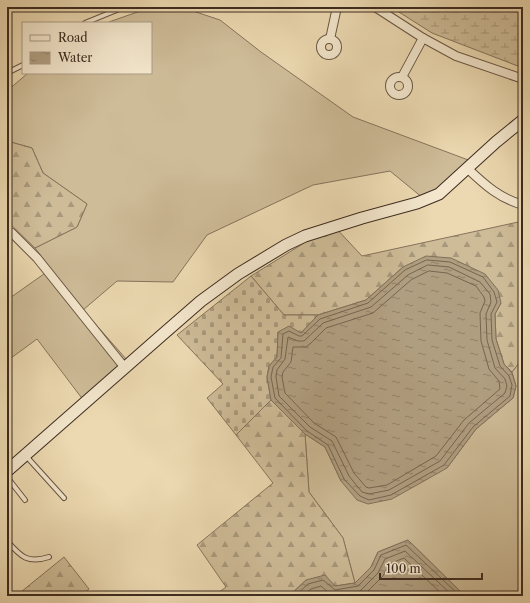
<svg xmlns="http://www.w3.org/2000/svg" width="530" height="603" font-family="'Libre Caslon Text',serif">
<defs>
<pattern id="forest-firs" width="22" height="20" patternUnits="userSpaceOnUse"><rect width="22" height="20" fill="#cebc98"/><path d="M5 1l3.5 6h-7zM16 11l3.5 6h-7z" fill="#a8997c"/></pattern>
<pattern id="wetland-marsh" width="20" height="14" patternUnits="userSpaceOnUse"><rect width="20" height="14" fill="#cebc98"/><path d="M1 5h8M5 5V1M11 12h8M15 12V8" fill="none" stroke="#a8997c"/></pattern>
<pattern id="cemetery-stones" width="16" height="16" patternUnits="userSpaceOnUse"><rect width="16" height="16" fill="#cebc98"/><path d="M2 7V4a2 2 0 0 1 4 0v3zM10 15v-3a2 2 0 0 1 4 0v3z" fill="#a8997c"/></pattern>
<pattern id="water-ripples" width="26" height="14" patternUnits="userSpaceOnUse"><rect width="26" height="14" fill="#b09e80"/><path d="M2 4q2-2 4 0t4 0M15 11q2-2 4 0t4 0" fill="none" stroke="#908168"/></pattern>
</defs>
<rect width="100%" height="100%" fill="#ecd9b1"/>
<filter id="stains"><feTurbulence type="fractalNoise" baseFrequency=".005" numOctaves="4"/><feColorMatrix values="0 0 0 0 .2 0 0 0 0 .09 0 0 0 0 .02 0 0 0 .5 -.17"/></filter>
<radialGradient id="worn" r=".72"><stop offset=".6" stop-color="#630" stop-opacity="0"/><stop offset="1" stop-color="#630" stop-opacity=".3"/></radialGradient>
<g fill="#cebc98" stroke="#86745c">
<polygon points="149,8 184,8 220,20 261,52 353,117 471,161 450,180 423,198 390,171 313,185 207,235 173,282 117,281 83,310 127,360 84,401 37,339 7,361 7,300 51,269 35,248 77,227 87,204 43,173 32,148 7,141 7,91 28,73 151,73 151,23 106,23"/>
<polygon points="523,358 523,596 465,596 408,540 378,552 371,567 355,583 343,538 309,492 305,434 325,447 341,481 447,468 476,429 513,398 516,386 512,372"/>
</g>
<g fill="url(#forest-firs)" stroke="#86745c">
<polygon points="7,141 32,148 43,173 87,204 77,227 35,248 7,221"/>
<polygon points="523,221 523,358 512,372 504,364 496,339 495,314 501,303 403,267 366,300 318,315 284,315 251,276 333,225 362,256"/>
<polygon points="271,400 305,434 309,492 343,538 355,583 335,586 306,580 289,596 214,596 226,587 197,545 273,483 236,435"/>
<polygon points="64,557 89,589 80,596 16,596"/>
</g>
<polygon fill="url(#wetland-marsh)" stroke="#86745c" points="391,7 523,7 523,68 432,33"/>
<polygon fill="url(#cemetery-stones)" stroke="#86745c" points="251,276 284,315 318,315 301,333 278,332 277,357 269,366 267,377 271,400 236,435 207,398 223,384 177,335"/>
<g fill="url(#water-ripples)" stroke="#82705a">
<polygon points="426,256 451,258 485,274 498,290 501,303 495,314 496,339 504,364 512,373 516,386 513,398 476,429 447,468 392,499 368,504 357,500 341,481 325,447 305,434 271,400 267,377 269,366 277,357 278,332 289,326 301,333 318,315 366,300 403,267"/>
<polygon points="408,540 465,596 289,596 306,580 325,575 335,586 355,583 371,567 378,552"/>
</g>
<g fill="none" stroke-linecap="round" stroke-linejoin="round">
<g stroke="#766550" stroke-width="1">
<polygon points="427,260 450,262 483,277 494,292 497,302 491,314 492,340 500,366 509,376 512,385 510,396 473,427 444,465 391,495 369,500 360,496 344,479 328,445 307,431 275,398 271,377 273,367 281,358 283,334 289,331 299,336 302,336 320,319 368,303 405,270"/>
<polygon points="428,265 449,267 480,282 490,294 491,302 486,314 487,340 495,368 505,379 507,386 505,393 469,423 440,461 389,490 369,494 362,492 349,476 332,441 310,427 279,396 276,377 277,370 285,359 288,337 298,341 304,341 323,323 371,307 408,275"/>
<polygon points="429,271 447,273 476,286 484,297 485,301 480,313 481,341 489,369 499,381 500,389 464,420 436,456 387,485 369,488 366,487 354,473 336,437 314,423 285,393 282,377 283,372 291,362 293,347 306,347 311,343 326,328 373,313 411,280"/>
<polyline points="295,596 308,584 323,580 335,590 358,586 374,570 381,555 406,545 460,596"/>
<polyline points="302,596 311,589 321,586 329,593 334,595 359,592 378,573 385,559 405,551 453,596"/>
<polyline points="363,596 383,576 389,564 404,558 444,596"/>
</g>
<defs>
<g id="service">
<polyline points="85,23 124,7"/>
<polyline points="7,73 23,65"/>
<polyline points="26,456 64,498"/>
<polyline points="7,477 25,500"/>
<path d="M7,541c14,16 21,23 42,16"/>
</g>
<g id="minor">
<polyline points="375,7 423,38 456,56 523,79"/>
<polyline points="330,39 337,7"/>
<circle cx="329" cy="47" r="8"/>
<circle cx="399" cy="86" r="9"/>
<polyline points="402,77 423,38"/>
<path d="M468,169c17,16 31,29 55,36"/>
<polyline points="12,233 37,258 125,368"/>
</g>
<polyline id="secondary" points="7,471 162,335 201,301 238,274 286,245 305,236 362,218 417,203 439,194 496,142 523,120"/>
</defs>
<use href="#service" stroke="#695744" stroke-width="6"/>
<use href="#minor" stroke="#695744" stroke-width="10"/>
<use href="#secondary" stroke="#3d2c20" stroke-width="13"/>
<use href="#service" stroke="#f3e6cc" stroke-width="4"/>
<use href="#minor" stroke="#f3e6cc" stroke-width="8"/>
<use href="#secondary" stroke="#f3e6cc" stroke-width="11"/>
</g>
<rect width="530" height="603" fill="none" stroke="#ecd9b1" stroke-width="24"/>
<rect x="8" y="8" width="514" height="587" fill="none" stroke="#3d2c20" stroke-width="2"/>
<rect x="12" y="12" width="506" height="579" fill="none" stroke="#3d2c20"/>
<rect x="22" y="22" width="130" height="52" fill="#f3e6cc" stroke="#aa9c87"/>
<rect x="30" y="35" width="20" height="6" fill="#f3e6cc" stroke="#aa9c87"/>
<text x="58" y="42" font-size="12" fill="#3d2c20">Road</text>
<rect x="30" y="52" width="20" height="12" fill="url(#water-ripples)" stroke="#aa9c87"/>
<text x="58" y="62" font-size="12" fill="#3d2c20">Water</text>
<path d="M380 573v6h102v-6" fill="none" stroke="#3d2c20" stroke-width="2"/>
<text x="386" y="573" font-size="12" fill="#3d2c20" stroke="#f3e6cc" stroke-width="3" paint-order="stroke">100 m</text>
<rect width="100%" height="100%" filter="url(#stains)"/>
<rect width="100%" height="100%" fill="url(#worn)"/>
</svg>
